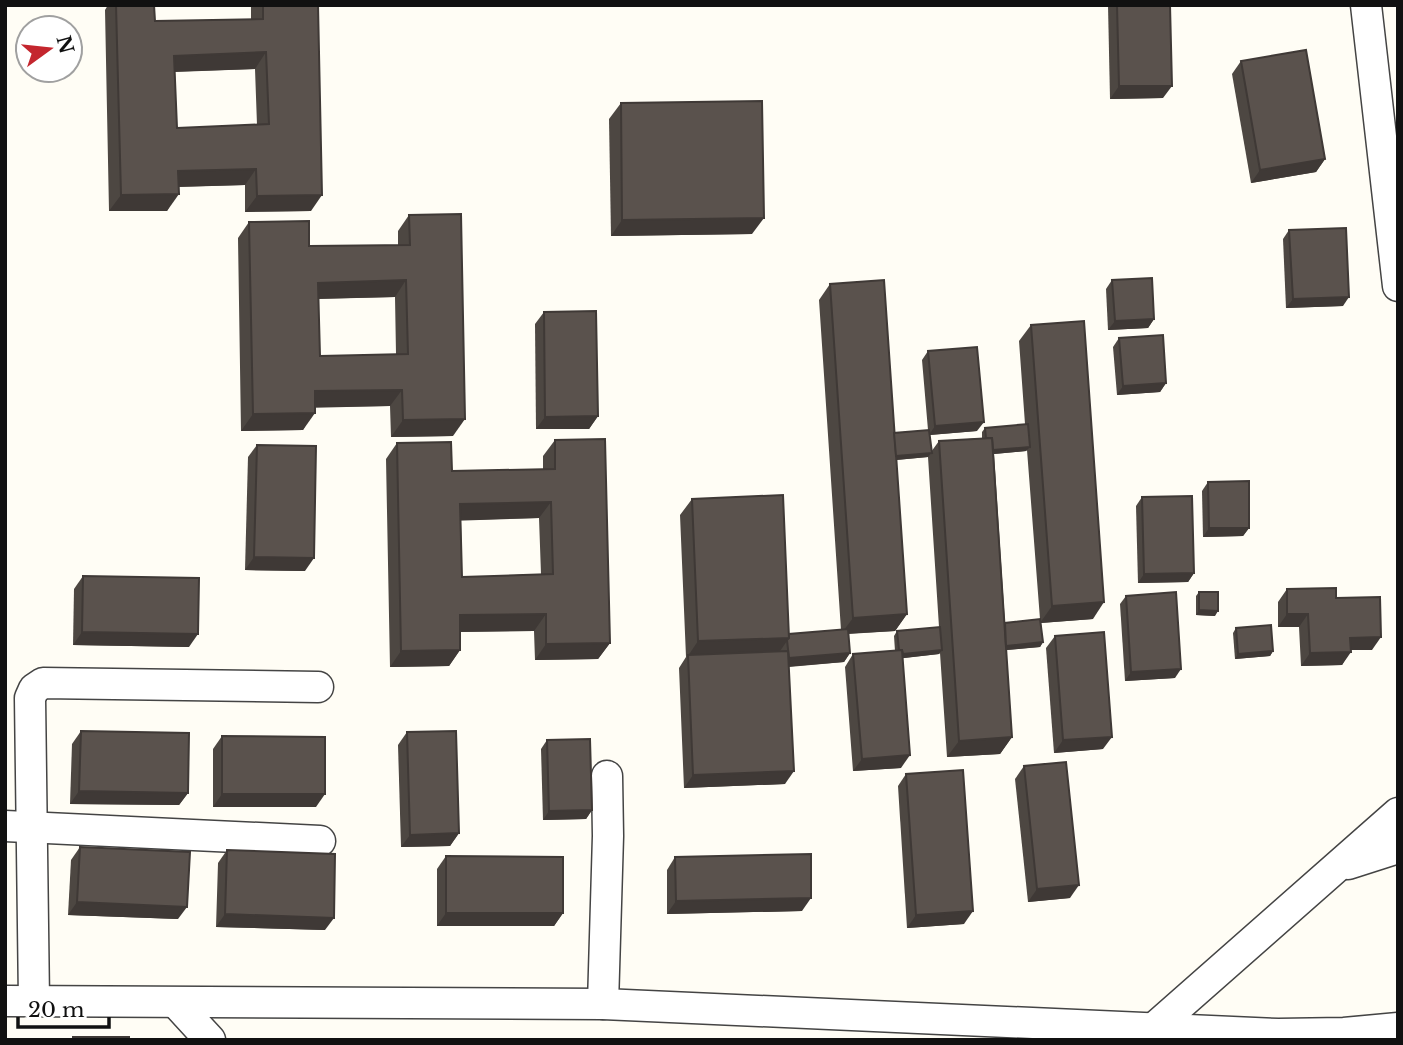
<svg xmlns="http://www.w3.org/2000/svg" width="1403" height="1045" font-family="'Libre Baskerville',serif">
<rect width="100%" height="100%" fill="#fffdf5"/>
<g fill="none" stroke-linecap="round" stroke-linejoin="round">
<defs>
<g id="minor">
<polyline points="1366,5 1398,286"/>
<polyline points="5,826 320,841"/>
<polyline points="1348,864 1398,848"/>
<polyline points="5,1001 603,1004 1278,1034 1344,1033 1398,1028"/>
<polyline points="34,1001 30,698 34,689 43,683 318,687"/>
<polyline points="177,1004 210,1040"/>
<polyline points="603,1004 608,836 607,776"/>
<polyline points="1146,1035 1398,813"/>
</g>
</defs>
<use href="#minor" stroke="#444" stroke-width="33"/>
<use href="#minor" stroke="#fff" stroke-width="30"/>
</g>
<g fill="#4d4742" fill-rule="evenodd">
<path d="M108,5h46l1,16 96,-2v-14h67l-7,206 -66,1v-27l-66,2 -12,24h-58l-4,-201zM255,69l2,56 -80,3 -2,-56z"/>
<polygon points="1108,5 1170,5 1163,98 1110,99"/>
<polygon points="1241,61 1325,159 1316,172 1251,183 1232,74"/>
<polygon points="621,103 752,234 611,236 609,119"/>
<path d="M409,215l44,221 -62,1 -1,-31 -75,1 -12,23 -62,1 -3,-193 11,-16 60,24 89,-1v-14zM395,297l1,57 -76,2 -2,-57z"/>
<polygon points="1289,230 1343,306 1286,308 1283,239"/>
<polygon points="1112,280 1154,319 1148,328 1108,330 1106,289"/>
<path d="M830,284l64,149 34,-3 -6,-70 6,-9 49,80 -47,4 1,17 8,-11 43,-3v-6l3,-4 40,-4 -6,-83 12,-16 62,294 -52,4 2,19 -3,5 -34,3 6,87 -12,17 -53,3 -7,-104 -1,1 -36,4 -2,110 -48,3 -8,-104 8,-13 42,-3 -1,-15 3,-5 42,-4 -11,-170 -32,3 11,154 -12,17 -47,3 2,19 -6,9 -55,5 -4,117 -101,4 -5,-120 7,-11 -6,-142 12,-16 97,135 52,-4 -22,-330zM1027,450l13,169 -35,4 -11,-169 32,-3z"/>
<polygon points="544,312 598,416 589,429 536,429 535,324"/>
<polygon points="1119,338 1166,383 1160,392 1117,395 1113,347"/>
<path d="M555,440l55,203 -12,16 -63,1 -1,-29 -74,1v18l-11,16 -59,1 -4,-208 11,-16 55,28 91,-1v-14zM539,518l2,56 -79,3 -1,-57z"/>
<polygon points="257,445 305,571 245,570 248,457"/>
<polygon points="1208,482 1249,528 1243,536 1203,537 1202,491"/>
<polygon points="1142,497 1194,573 1188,582 1138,583 1136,506"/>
<polygon points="83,576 189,647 73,645 74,589"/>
<polygon points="1287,589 1336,598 1372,650 1351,650 1342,665 1301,666 1299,627 1278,627 1278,602"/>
<polygon points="1199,592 1215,616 1196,615 1196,596"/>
<polygon points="1126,596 1175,678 1125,681 1120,604"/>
<polygon points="1236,628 1273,651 1270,656 1235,659 1233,633"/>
<polygon points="1055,636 1103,749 1054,753 1046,648"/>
<polygon points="81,731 188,793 179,805 70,804 72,744"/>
<polygon points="407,732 459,833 450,846 401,847 398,745"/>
<polygon points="222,736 316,807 213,807 213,749"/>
<polygon points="547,740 592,810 586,819 543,820 541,749"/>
<polygon points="1024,766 1070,898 1028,902 1015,779"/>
<polygon points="906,774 964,924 907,928 898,786"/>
<polygon points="80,847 178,919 68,915 71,860"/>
<polygon points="227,850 325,930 216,927 218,863"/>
<polygon points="446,856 563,913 554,926 437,926 437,869"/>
<polygon points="675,857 802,911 667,914 667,870"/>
</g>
<g fill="#3f3936">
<polygon points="266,52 255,69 163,72 174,56"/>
<polygon points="1119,86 1172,86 1163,98 1110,99"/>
<polygon points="1325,159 1316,172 1251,183 1260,170"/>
<polygon points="256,169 245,185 167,187 178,171"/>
<polygon points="179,194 167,211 109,211 121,195"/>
<polygon points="322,195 311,211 245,212 257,196"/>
<polygon points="764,218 752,234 611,236 622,220"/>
<polygon points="406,280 395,297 306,299 318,283"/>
<polygon points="1349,297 1343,306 1286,308 1293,299"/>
<polygon points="1154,319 1148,328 1108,330 1115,321"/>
<polygon points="1166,383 1160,392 1117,395 1123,386"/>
<polygon points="402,390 390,406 303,408 315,391"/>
<polygon points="315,413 303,430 241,431 253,414"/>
<polygon points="598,416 589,429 536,429 545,417"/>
<polygon points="465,419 453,436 391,437 403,420"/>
<polygon points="984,422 977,431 929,435 935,426"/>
<polygon points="1030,447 1026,451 983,455 987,451"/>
<polygon points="931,453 928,457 885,461 889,457"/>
<polygon points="551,502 539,518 449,521 460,504"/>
<polygon points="1209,528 1249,528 1243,536 1203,537"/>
<polygon points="254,557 314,558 305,571 245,570"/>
<polygon points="1194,573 1188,582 1138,583 1144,574"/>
<polygon points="1104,602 1093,619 1040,623 1052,606"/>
<polygon points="1199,610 1218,611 1215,616 1196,615"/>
<polygon points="546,614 534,631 448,632 460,615"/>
<polygon points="907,614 895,631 841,634 853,618"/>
<polygon points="1287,614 1308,614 1299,627 1278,627"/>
<polygon points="82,632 198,634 189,647 73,645"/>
<polygon points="1381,637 1372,650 1341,650 1350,638"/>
<polygon points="789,638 778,654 688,656 698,641"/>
<polygon points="1043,642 1040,647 996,651 999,646"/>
<polygon points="610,643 598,659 535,660 546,644"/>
<polygon points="460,650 449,666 390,667 401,651"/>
<polygon points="942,650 939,654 896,659 899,654"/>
<polygon points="1273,651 1270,656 1235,659 1238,654"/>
<polygon points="1351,652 1342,665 1301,666 1310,653"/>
<polygon points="850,653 844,662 783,667 789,658"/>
<polygon points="1181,669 1175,678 1125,681 1131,672"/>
<polygon points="1012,737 1000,754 947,757 959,741"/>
<polygon points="1112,737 1103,749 1054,753 1063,740"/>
<polygon points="910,755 901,768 853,771 862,759"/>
<polygon points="794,771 785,784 684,788 693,775"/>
<polygon points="79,791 188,793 179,805 70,804"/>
<polygon points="222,794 325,794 316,807 213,807"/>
<polygon points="592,810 586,819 543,820 549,811"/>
<polygon points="459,833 450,846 401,847 410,835"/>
<polygon points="1079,885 1070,898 1028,902 1037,889"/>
<polygon points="811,898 802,911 667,914 676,901"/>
<polygon points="77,902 187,907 178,919 68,915"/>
<polygon points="973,911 964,924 907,928 916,915"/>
<polygon points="446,913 563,913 554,926 437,926"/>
<polygon points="225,914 334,918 325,930 216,927"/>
</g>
<g fill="#5a524d" stroke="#3f3936" stroke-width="2" fill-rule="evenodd">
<path d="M116,5h38l1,16 108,-2v-14h55l4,190 -65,1 -1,-27 -78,2 1,23 -58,1zM266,52l3,72 -92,4 -3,-72z"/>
<polygon points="1117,5 1170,5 1172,86 1119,86"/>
<polygon points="1306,50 1325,159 1260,170 1241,61"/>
<polygon points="762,101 764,218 622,220 621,103"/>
<path d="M461,214l4,205 -62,1 -1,-30 -87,1v22l-62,1 -4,-192 60,-1v25l101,-1 -1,-30zM406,280l2,74 -88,2 -2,-73z"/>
<polygon points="1346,228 1349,297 1293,299 1289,230"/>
<polygon points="1152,278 1154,319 1115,321 1112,280"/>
<polygon points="884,280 907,614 853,618 830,284"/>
<polygon points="596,311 598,416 545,417 544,312"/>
<polygon points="1084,321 1104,602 1052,606 1031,325"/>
<polygon points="1163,335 1166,383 1123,386 1119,338"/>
<polygon points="977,347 984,422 935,426 928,351"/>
<polygon points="1028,424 1030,447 993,450 992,438 986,438 985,428"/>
<polygon points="929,430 932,453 896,456 894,433"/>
<polygon points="992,438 1012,737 959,741 939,441"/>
<path d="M605,439l5,204 -64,1v-30l-86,1v35l-59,1 -4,-208 54,-1 1,29 103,-2v-29zM551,502l2,72 -91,3 -2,-73z"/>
<polygon points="257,445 316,446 314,558 254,557"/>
<polygon points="1249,481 1249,528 1209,528 1208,482"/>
<polygon points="783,495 789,638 698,641 692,499"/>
<polygon points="1192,496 1194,573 1144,574 1142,497"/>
<polygon points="83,576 199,578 198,634 82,632"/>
<polygon points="1336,588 1336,598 1380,597 1381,637 1350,638 1351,652 1310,653 1308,614 1287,614 1287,589"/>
<polygon points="1176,592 1181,669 1131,672 1126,596"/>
<polygon points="1199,592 1218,592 1218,611 1199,610"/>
<polygon points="1040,619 1043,642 1006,646 1005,623"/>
<polygon points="1271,625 1273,651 1238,654 1236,628"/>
<polygon points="940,627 942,650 903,654 902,650 899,650 897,631"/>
<polygon points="848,629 850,653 789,658 787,640 789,638 789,634"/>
<polygon points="1104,632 1112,737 1063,740 1055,636"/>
<polygon points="902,650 910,755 862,759 853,654"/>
<polygon points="788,651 794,771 693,775 688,655"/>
<polygon points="81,731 189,733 188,793 79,791"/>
<polygon points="456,731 459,833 410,835 407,732"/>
<polygon points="222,736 325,737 325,794 222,794"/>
<polygon points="590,739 592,810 549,811 547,740"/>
<polygon points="1066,762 1079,885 1037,889 1024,766"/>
<polygon points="963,770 973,911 916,915 906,774"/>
<polygon points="80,847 190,852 187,907 77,902"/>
<polygon points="227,850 335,854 334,918 225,914"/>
<polygon points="811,854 811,898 676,901 675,857"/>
<polygon points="446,856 563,857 563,913 446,913"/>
<rect x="73" y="1037" width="56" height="3"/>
</g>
<rect width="1403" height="1045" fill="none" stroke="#111111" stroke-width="14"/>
<g transform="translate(49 49) rotate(75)"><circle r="33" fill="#ffffff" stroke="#a0a0a0" stroke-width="2"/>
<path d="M0-5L12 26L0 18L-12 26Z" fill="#c4262e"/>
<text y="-10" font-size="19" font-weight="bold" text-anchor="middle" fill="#111111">N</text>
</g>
<path d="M18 1017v10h91v-10" fill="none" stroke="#111111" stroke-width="3.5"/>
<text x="28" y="1017" font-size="21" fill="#111111" stroke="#ffffff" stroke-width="5" paint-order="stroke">20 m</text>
</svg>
